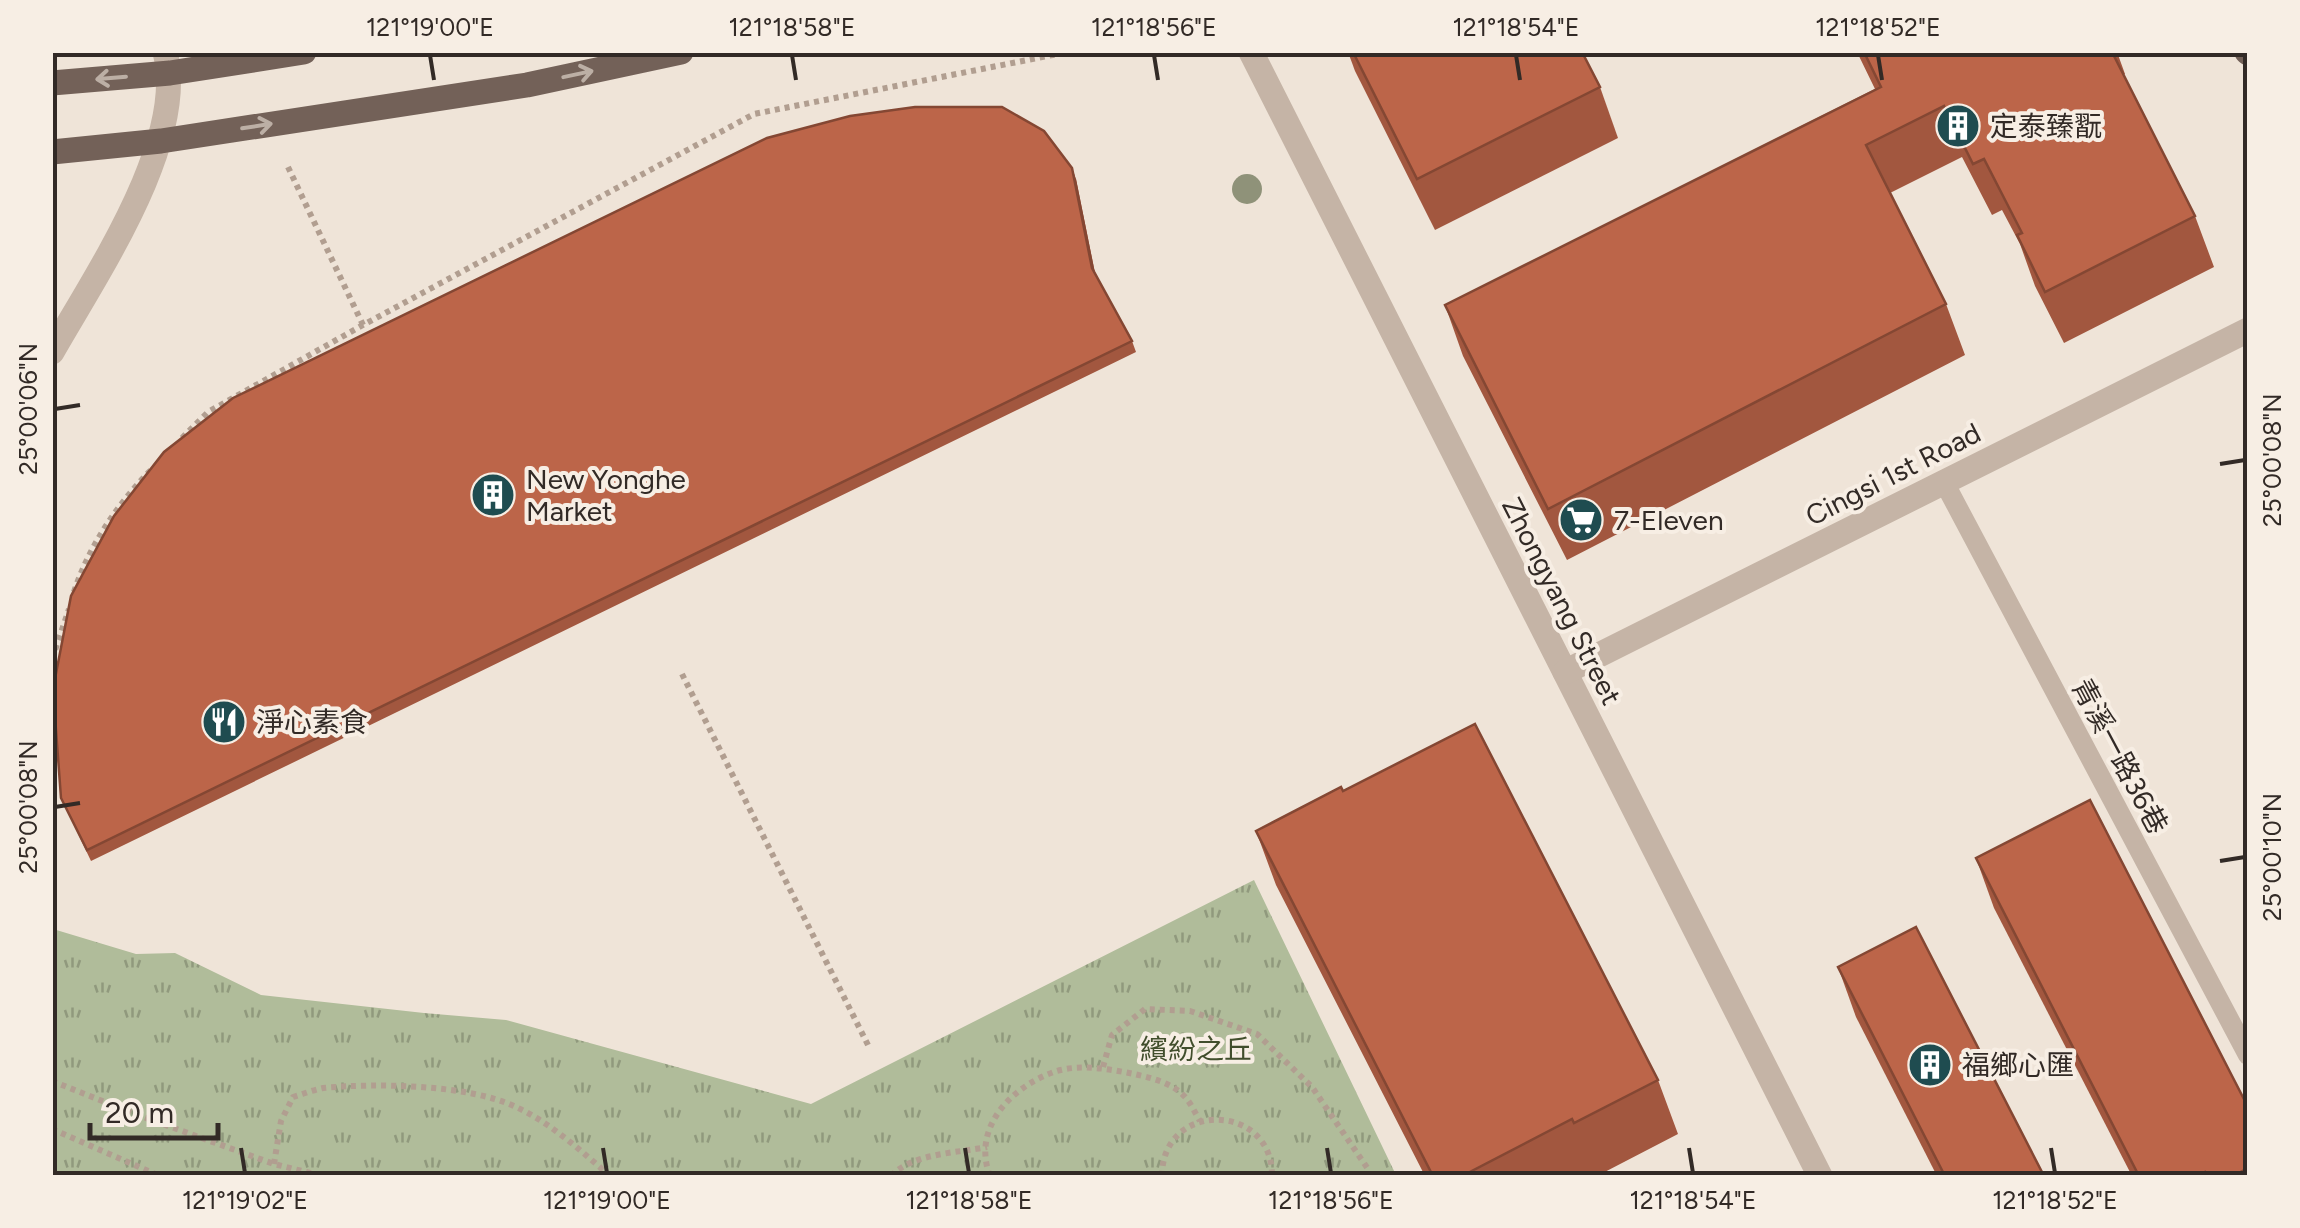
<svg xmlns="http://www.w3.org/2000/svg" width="2300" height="1228" font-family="Figtree,'Noto Sans TC',sans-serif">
<defs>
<pattern id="park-tufts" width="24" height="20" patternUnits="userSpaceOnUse" patternTransform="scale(2.5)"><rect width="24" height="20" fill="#b0bc9a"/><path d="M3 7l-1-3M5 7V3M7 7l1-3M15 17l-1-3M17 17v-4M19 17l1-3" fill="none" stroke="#90997d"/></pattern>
</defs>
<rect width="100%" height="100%" fill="#efe4d8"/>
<polygon fill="url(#park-tufts)" points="1254,880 1396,1175 53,1175 53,929 136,954 175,953 261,995 424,1013 506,1020 811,1104"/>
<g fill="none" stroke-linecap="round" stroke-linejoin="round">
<g stroke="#b19e90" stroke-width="6" stroke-dasharray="5 5" stroke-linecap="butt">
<polyline points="288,167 363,325"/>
<polyline points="182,438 208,412 363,325 754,114 1068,52"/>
<path d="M74,592c15,-46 44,-89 78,-123"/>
<polyline points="52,659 69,609"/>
<polyline points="682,674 869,1047"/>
<polyline points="1103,1067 1112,1035 1145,1009 1190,1011 1257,1034 1312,1087 1368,1169 1370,1176"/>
<polyline points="52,1081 135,1114 274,1164 322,1176"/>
<polyline points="52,1129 160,1176"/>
<path d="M274,1164l7,-43 12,-24c10,-3 20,-7 30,-9 52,-5 145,-4 193,19 35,16 65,44 94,69"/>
<path d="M891,1176c22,-23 66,-23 96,-29"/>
<path d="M990,1176c-19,-49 23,-91 67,-105 24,-7 52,-2 77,3 17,4 36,8 49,21 7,6 12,18 17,26"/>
<path d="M1162,1176c0,-76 111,-74 110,0"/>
</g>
<polyline stroke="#c5b4a6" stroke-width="20" points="1944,482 2248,1055"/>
<g stroke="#c5b4a6" stroke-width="25">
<polyline points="1251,52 1820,1176"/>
<path d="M52,352c43,-76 136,-211 113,-300"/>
<polyline points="1565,672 2248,330"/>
</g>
<g stroke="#736158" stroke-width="25">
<polyline points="2247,52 2248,53"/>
<polyline points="52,83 170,73 304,52"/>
<polyline points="52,152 161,141 527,85 681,52"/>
</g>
</g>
<circle fill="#8f9279" cx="1247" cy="189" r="15"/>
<g fill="#a2573f">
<polygon points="1348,52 1582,52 1600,87 1618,138 1435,230 1355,71"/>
<polygon points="1857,52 2117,52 2125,74 2123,75 2195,216 2214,267 2064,343 2035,286 2020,244 2002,210 1992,215 1962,157 1890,193 1946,304 1965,355 1567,560 1463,356 1445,305 1875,89"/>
<polygon points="1076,179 1095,273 1132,341 1136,352 91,861 61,798"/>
<polygon points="1343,791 1658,1080 1678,1134 1597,1176 1593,1176 1592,1173 1587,1176 1425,1176 1276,885 1256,831"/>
<polygon points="1976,858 2248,1107 2248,1176 2132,1176 1994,908"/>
<polygon points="1838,967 2044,1176 1937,1176 1856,1017"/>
</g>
<polygon fill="#844733" points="1072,168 1076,179 1096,278 1092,268"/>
<g fill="#bc6549" stroke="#844733" stroke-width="2.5">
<polygon points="1353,52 1582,52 1600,87 1417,179"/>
<polygon points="1864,52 2112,52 2195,216 2045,292 2017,235 2022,233 1984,159 1973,164 1944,106 1866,145 1946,304 1548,509 1445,305 1881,87"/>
<polygon points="915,107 1002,107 1044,131 1072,168 1092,268 1132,341 87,850 61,798 53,689 71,596 114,516 164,452 233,398 767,138 850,116"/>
<polygon points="1475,724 1658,1080 1574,1123 1572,1119 1462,1176 1433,1176 1256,831 1341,787 1343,791"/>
<polygon points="2090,800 2248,1107 2248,1168 2233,1176 2207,1176 2205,1172 2197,1176 2139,1176 1976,858"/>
<polygon points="1916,927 2044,1176 1945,1176 1838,967"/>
</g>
<defs><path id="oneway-shaft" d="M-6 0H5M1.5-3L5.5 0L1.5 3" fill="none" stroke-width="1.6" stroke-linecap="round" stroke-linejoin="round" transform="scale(2.5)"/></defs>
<g stroke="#bcafa5">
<use href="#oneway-shaft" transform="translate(578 74) rotate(-12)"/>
<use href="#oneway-shaft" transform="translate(111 78) rotate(175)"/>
<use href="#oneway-shaft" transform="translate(257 126) rotate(-9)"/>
</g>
<path fill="none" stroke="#322a26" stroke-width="4" d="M430,55l4,25M792,55l4,25M1154,55l4,25M1516,55l4,25M1878,55l4,25M55,409l25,-4M2220,464l25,-4M55,807l25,-4M2220,861l25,-4M241,1148l4,25M603,1148l4,25M965,1148l4,25M1327,1148l4,25M1689,1148l4,25M2051,1148l4,25"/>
<defs>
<symbol id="building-disc" viewBox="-11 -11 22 22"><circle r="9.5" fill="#1f4c50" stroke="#f7eee4"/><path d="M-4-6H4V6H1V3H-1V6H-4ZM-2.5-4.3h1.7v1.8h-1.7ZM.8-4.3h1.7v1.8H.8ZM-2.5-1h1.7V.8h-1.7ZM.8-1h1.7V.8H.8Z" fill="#fff"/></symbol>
<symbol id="supermarket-disc" viewBox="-11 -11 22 22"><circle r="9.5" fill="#1f4c50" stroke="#f7eee4"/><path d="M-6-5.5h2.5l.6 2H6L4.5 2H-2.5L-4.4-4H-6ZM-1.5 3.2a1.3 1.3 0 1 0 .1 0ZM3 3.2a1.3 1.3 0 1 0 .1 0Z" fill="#fff"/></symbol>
<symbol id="restaurant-disc" viewBox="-11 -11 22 22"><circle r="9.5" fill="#1f4c50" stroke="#f7eee4"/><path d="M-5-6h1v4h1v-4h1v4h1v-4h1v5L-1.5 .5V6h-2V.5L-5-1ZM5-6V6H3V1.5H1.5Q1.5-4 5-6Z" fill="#fff"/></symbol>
</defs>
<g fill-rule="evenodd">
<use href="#building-disc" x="1933" y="101" width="50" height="50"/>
<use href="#building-disc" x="468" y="470" width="50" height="50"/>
<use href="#supermarket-disc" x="1556" y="495" width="50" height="50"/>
<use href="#restaurant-disc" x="199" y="697" width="50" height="50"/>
<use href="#building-disc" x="1905" y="1040" width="50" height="50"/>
</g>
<g text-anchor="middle" stroke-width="8" stroke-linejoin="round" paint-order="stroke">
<g font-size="28" fill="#322a26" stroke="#f7eee4" text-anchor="start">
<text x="1990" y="136">定泰臻翫</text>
<text x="526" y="489">New Yonghe<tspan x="526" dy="32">Market</tspan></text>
<text x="1614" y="530">7-Eleven</text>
<text x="256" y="732">淨心素食</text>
<text x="1962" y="1075">福鄉心匯</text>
</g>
<g font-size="28" fill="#322a26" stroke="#f7eee4">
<text transform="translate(1893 474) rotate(-27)" y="10">Cingsi 1st Road</text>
<text transform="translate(1562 601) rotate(63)" y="10">Zhongyang Street</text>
<text transform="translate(2120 756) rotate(62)" y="10">青溪一路36巷</text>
</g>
<g font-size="28" fill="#414e2c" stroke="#f7eee4">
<text x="1196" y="1059">繽紛之丘</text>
</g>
</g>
<rect width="2300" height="1228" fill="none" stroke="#f7eee4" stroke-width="110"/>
<path d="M90 1123v15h128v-15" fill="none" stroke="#322a26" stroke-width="5"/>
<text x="105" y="1123" font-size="30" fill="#322a26" stroke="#f7eee4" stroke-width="8" paint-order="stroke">20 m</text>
<rect x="55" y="55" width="2190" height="1118" fill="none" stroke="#322a26" stroke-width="4"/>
<g font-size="25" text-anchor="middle" fill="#322a26">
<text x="430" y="36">121°19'00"E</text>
<text x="792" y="36">121°18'58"E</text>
<text x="1154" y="36">121°18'56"E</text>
<text x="1516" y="36">121°18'54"E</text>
<text x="1878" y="36">121°18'52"E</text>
<text transform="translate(28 409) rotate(-90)" y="9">25°00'06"N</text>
<text transform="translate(2272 460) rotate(-90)" y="9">25°00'08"N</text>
<text transform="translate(28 807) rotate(-90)" y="9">25°00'08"N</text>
<text transform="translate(2272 857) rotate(-90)" y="9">25°00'10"N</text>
<text x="245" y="1209">121°19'02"E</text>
<text x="607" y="1209">121°19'00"E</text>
<text x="969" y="1209">121°18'58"E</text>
<text x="1331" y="1209">121°18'56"E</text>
<text x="1693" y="1209">121°18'54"E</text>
<text x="2055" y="1209">121°18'52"E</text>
</g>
</svg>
